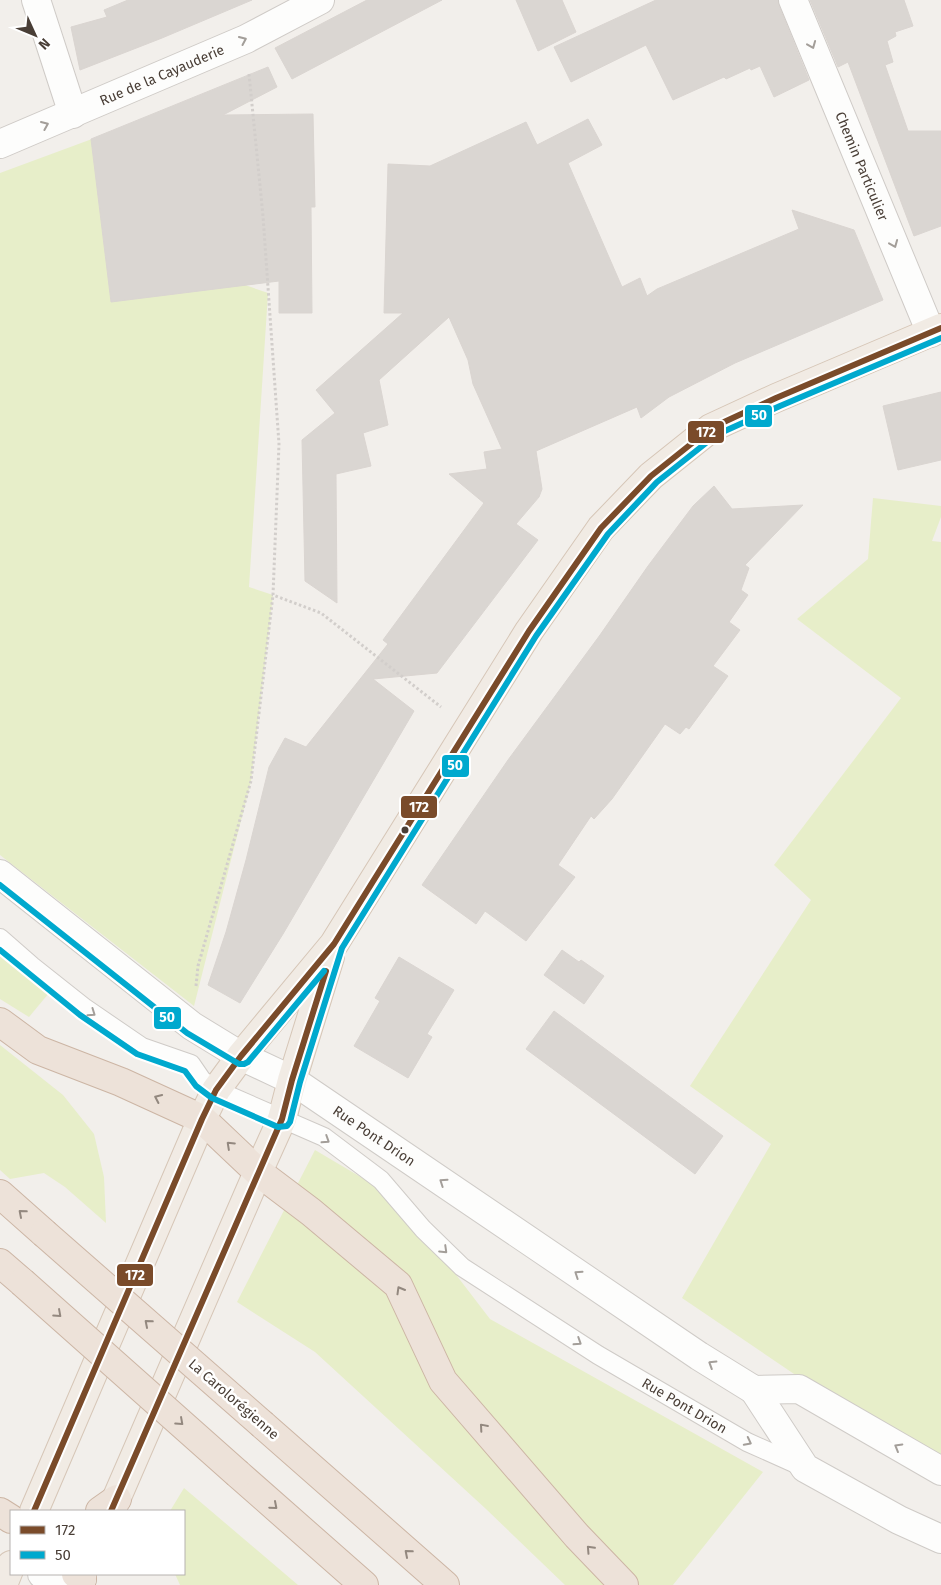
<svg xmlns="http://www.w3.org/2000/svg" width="941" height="1585" font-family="'Fira Sans',sans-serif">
<rect width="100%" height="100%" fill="#f2efeb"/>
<g fill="#e7eec9">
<polygon points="92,139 245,285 268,293 249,587 273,595 251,781 194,1006 0,855 0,173"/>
<polygon points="873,498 941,506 941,517 932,541 941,542 941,1471 927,1464 682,1298 771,1144 690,1086 811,900 774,865 901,698 797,619 868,559"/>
<polygon points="0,952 49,993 29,1017 0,999"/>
<polygon points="0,1045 63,1095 94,1134 104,1177 106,1223 65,1187 44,1173 10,1179 0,1170"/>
<polygon points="315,1150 398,1199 490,1319 763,1472 673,1585 565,1585 486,1509 315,1352 237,1302"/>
<polygon points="184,1488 298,1585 180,1585 175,1574 184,1574 184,1511 170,1511"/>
</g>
<g fill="#dad6d2" stroke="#dad5d1">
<polygon points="128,0 252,0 162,38 80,70 71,27 107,17 104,10"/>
<polygon points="367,0 442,0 292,79 275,48"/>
<polygon points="516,0 562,0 576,32 538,51"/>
<polygon points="656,0 778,0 779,6 809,80 774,97 760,66 751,70 750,68 726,79 724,77 673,100 646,45 571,82 554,47"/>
<polygon points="810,0 904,0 913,26 895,32 896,36 887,41 893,62 885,65 908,131 941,131 941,226 914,236 848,62 838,67"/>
<polygon points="268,67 277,87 223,115 313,114 315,207 311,207 312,313 279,313 279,281 111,302 91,139"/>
<polygon points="588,119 602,145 568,163 622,287 640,278 647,296 657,289 799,229 792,210 854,230 883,300 735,363 669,397 641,418 637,407 536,451 542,489 539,497 516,524 538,540 437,673 373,679 414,711 283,934 240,1003 208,985 226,932 246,860 269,767 285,738 306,747 388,644 383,640 484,503 449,474 487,469 484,452 502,449 473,384 468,360 449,317 379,380 388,425 363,433 371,466 336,474 337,603 305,581 302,440 335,413 316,390 403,313 384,313 388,164 430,166 526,122 537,145"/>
<polygon points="941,392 941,460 898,470 883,406"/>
<polygon points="714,486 732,509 803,505 745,565 749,568 741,590 748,595 729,622 740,630 713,666 728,676 689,729 686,727 680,734 665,724 612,799 594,819 591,816 558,865 575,877 526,941 485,911 476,924 422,885 508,760 600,635 648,566 693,506"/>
<polygon points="562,950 579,962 581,960 604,976 584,1004 544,975"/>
<polygon points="399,957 454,990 427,1034 432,1037 408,1078 354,1046 380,1001 375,998"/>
<polygon points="554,1011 723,1136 695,1174 526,1049"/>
</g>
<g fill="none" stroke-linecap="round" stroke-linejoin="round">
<defs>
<g id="service">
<path id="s1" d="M0,938l32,28 53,42 57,39 49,17 11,16 14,10 108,47 57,43 42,49 39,38 136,88 149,87 56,25"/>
</g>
<g id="minor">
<polyline points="36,0 73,114"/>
<path id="s2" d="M793,0l138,333"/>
<path id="s3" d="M0,144l246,-105 74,-39"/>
<polyline points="754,1390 805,1468 899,1520 941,1539"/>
</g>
<g id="tertiary">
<path id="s4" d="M0,874l192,152 49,30 51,24 407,276 55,34 45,-1 142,82"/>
<polyline points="42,1574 82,1579"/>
</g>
<g id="primary">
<polyline points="34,1511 202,1119 216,1090 241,1056 334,944 529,631 601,528 651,476 711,428 776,398 941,328"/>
<polyline points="111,1511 258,1172 282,1119 292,1080 330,957"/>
<polyline points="3,1585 11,1565"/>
</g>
<g id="motorway">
<polyline points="0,1022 38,1050 121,1082 202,1119 258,1172 311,1212 398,1285 443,1381 577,1536 624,1585"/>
<polyline points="0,1194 44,1233"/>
<polyline points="0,1263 22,1282"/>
<polyline points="263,1425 445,1585"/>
<polyline points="238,1474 364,1585"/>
<polyline points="100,1511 117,1499"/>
<polyline points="0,1512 11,1519"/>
<polyline points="76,1574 82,1579"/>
</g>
</defs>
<use href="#service" stroke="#cfcbc7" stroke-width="20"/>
<use href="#minor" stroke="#cfcbc7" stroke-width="30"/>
<use href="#tertiary" stroke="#cfcbc7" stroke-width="30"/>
<use href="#primary" stroke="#d6c6b7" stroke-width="30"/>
<use href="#motorway" stroke="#ccb5a4" stroke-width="30"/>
<g stroke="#d2cecb" stroke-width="3" stroke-dasharray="2.5 2.5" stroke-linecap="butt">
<polyline points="249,74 263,216 279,444 273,595 321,613 441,707"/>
<polyline points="196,986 198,966 251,781 273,595"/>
</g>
<use href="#service" stroke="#fdfdfc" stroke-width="18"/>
<use href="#minor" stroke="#fdfdfc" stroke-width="28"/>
<use href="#tertiary" stroke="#fdfdfc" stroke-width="28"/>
<use href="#primary" stroke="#f1ebe4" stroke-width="28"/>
<use href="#motorway" stroke="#ede2d9" stroke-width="28"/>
<defs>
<g id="motorway-bridge">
<polyline points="44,1233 263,1425"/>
<polyline points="22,1282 238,1474"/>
</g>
</defs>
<use href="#motorway-bridge" stroke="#ccb5a4" stroke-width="30" stroke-linecap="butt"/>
<use href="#motorway-bridge" stroke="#ede2d9" stroke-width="28"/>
<defs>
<g id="bus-1">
<polyline points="34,1511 202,1119 216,1090 241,1056 334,944 529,631 601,528 651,476 711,428 776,398 941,328"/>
<polyline points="111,1511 282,1119 292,1080 326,971"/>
</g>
<g id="bus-2">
<polyline points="0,885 187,1033 239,1064 244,1064 248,1062 324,971"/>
<polyline points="0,950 80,1015 137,1054 185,1071 196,1086 212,1098 278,1127 287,1126 290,1122 300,1082 342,948 536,636 608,534 657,482 716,435 780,406 941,338"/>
</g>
</defs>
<use href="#bus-1" stroke="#fff" stroke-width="10"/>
<use href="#bus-2" stroke="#fff" stroke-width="10"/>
<use href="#bus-1" stroke="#7a4b2a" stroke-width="6"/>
<use href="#bus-2" stroke="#00a9ce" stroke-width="6"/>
</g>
<defs><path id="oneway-chevron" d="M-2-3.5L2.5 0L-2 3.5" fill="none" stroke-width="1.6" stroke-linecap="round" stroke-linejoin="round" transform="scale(1.25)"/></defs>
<g stroke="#a39e99">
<use href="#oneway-chevron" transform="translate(243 40) rotate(-24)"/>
<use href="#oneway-chevron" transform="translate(812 45) rotate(68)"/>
<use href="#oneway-chevron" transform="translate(45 125) rotate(-23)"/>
<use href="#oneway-chevron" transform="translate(894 244) rotate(68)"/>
<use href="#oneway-chevron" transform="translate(92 1013) rotate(35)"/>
<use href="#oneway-chevron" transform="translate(326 1140) rotate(33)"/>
<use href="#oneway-chevron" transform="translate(443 1182) rotate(-146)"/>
<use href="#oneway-chevron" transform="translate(444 1250) rotate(44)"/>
<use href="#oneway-chevron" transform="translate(578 1274) rotate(-146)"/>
<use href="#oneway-chevron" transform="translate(578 1342) rotate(33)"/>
<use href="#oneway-chevron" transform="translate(712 1364) rotate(-148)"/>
<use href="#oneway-chevron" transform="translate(748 1442) rotate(27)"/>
<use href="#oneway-chevron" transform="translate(898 1447) rotate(-150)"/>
</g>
<g stroke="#93887f">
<use href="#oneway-chevron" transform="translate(158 1098) rotate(-155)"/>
<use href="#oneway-chevron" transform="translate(230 1145) rotate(-137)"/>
<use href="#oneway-chevron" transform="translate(22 1213) rotate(-139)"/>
<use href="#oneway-chevron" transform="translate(400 1290) rotate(-120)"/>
<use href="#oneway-chevron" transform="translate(58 1314) rotate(42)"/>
<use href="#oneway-chevron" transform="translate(148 1323) rotate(-139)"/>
<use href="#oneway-chevron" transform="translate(180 1422) rotate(42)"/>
<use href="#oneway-chevron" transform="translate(483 1427) rotate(-131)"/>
<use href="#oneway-chevron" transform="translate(274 1506) rotate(41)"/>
<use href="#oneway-chevron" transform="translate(590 1549) rotate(-133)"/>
<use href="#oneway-chevron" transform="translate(408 1553) rotate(-139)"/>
</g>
<circle fill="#493e36" stroke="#fff" stroke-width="2" cx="405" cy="830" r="4.5"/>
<g text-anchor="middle" stroke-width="5" stroke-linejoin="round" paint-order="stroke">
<g font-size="14" fill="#493e36" stroke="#fff">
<text dy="5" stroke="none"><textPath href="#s3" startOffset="176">Rue de la Cayauderie</textPath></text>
<text dy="5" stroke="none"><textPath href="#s2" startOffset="180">Chemin Particulier</textPath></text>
<text dy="5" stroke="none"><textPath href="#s4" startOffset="458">Rue Pont Drion</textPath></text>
<text transform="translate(234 1399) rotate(41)" y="5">La Carolorégienne</text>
<text dy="5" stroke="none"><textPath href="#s1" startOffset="838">Rue Pont Drion</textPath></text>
</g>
</g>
<g stroke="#fff" stroke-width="2">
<rect x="744" y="404" width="29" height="24" rx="5" fill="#00a9ce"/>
<rect x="687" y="420" width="38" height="24" rx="5" fill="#7a4b2a"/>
<rect x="441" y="754" width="29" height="24" rx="5" fill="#00a9ce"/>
<rect x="400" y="795" width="38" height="24" rx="5" fill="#7a4b2a"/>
<rect x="153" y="1006" width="29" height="24" rx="5" fill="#00a9ce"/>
<rect x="116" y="1263" width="38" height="24" rx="5" fill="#7a4b2a"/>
</g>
<g font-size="14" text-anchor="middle" font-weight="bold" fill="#fff">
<text x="759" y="420">50</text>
<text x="706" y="437">172</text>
<text x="455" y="770">50</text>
<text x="419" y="812">172</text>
<text x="167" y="1022">50</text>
<text x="135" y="1280">172</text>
</g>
<rect x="10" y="1510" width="175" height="65" fill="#ffffff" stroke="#b6b2af"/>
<rect x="20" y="1526" width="25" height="8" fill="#7a4b2a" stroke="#b6b2af"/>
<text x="55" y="1535" font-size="15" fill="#493e36">172</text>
<rect x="20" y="1551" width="25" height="8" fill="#00a9ce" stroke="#b6b2af"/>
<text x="55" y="1560" font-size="15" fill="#493e36">50</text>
<g transform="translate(35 35) rotate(134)" stroke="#ffffff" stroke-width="4" paint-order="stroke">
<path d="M0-4L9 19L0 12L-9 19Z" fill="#493e36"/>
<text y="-8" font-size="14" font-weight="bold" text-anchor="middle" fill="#493e36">N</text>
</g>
</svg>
